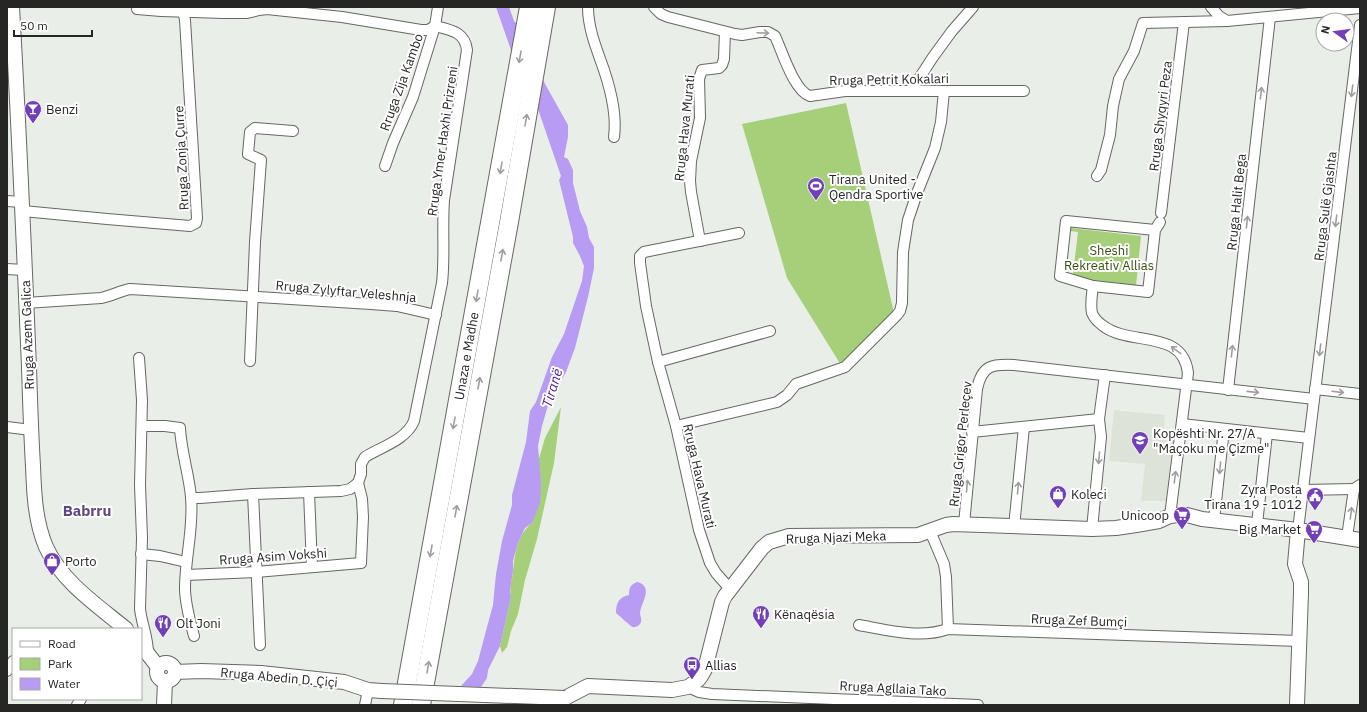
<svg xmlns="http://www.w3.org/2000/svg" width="1367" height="712" font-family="'IBM Plex Sans',sans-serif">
<rect width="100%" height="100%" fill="#eaeee8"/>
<polygon fill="#dde4d7" points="1114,410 1165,415 1163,435 1174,437 1166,501 1141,501 1145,464 1109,461"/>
<g fill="#a5cf79">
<polygon points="846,103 894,313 841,365 787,278 742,124"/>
<polygon points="1071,228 1141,236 1136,286 1065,279 1066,273 1073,274 1078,232 1070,231"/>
<path d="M561,407l-7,56 -17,76 -12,41 -7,34 -7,17 -4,16 -5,6 -2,-7 11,-49c-2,-9 1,-16 2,-25 2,-18 4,-37 19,-49l9,-39 -3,-22 7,-24z"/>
</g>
<g fill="#b89bf2">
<polygon points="496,7 509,7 514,21 532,40 544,82 568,125 568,137 564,157 568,159 573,170 573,183 580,211 587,227 589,238 594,247 594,268 588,297 575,348 566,372 549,402 542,426 538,446 541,484 540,503 532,523 525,528 518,543 513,561 513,571 510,591 511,597 500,646 488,670 487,678 481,687 461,686 472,674 478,661 487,627 493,605 496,574 502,541 512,505 512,495 526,442 530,411 536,402 552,357 564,334 582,281 584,266 580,256 573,243 573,237 559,180 561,176 539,112 514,53 512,53"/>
<path d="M638,582c16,6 3,20 2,31 0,3 2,6 1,9 -1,3 -4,5 -8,5 -2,0 -13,-11 -17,-14 0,-10 3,-16 13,-18 0,-7 1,-11 9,-13z"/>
</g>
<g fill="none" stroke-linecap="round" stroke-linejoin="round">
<defs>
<g id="street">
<path d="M588,7c0,22 9,43 16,63 7,21 13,45 10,67"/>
<path d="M654,7l7,7 7,3 67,17 7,1 18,-3h8l7,4c7,15 19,55 35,60l35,-5h179"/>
<polyline points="1211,7 1219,16 1227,21"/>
<polyline points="137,9 161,11 224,13 247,13 259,10 267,9 342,17 421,30 428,30 435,26"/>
<polyline points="911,91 933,57 952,31 973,7"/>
<polyline points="385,166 393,143 413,97 435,26 438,7"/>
<polyline points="1097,176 1101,170 1110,135 1113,106 1119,79 1134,51 1143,23 1227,21 1360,8"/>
<polyline points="7,201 22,202"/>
<polyline points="23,211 107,219 190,226 196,223 197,218 185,20 182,7"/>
<polyline points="1161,213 1184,22"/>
<polyline points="1155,230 1066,221 1060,276 1093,286 1148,292 1155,230 1160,222"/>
<polyline points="700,241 691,192 690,181 691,161 700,118 699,79 702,70 719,68 722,65 724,59 725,32"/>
<polyline points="7,269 24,270"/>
<path d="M1093,286c-1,9 -3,18 -1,27 2,5 6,9 10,12 27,22 81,3 86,48l-18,143"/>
<path d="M26,303l75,-5c10,-2 19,-7 29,-9l241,15 26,2 39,9"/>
<path d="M139,358l3,42 -2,85 2,53 -2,71c2,16 8,29 8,44"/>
<polyline points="250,361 255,242 261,160 248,154 250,132 255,128 293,131"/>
<polyline points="658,362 770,331"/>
<polyline points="1315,389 1360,394"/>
<polyline points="1228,390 1270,17"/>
<polyline points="1182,424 1309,438"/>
<path d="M142,426h23l15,2c1,23 9,46 11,69 3,30 -6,61 -6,91 0,16 5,33 9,48"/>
<polyline points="676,426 777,402 787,395 796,384 845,367 897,315 900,311 902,303 903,252 908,220 917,193 935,148 941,122 944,91"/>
<polyline points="7,427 31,430"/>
<polyline points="972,432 1099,419"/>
<polyline points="1303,490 1354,489"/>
<polyline points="309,492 312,567"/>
<polyline points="253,494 260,645"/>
<polyline points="191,498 200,498 253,494 341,491 350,489 358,483"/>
<polyline points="1214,520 1224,429"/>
<path d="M964,524l13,-135c5,-24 15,-25 37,-24l300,34"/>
<polyline points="1257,524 1267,434"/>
<polyline points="1014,527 1024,427"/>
<polyline points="1092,529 1101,437 1099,419 1105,375"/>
<polyline points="1298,530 1360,25"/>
<polyline points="930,531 944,564 946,577 948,629"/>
<polyline points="1347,537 1354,489 1360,485"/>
<polyline points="141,554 160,556 186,562"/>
<path d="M186,575l70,-3 105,-9 2,-46 -1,-18 -4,-16 3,-9v-10l4,-7c16,-10 41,-17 49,-36l28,-138c3,-27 0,-55 2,-83l23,-150c-2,-18 -16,-20 -32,-24"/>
<polyline points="730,589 716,573 710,563 699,530 676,426 658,362 646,306 640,263 640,256 644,252 739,233"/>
<path d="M859,625c28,5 61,14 89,4l352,12"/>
<polyline points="7,671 13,661"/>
<polyline points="688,687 699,692 712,694 978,705"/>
<polyline points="77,705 81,699"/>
<polyline points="365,705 368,690"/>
</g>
<g id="secondary">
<path d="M12,7c7,120 12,240 17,360 1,33 2,66 4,99 1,27 2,55 13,81 16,35 51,58 80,82"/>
<polyline points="141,645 158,667"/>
<circle cx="166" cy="672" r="9"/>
<polyline points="175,672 201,671 261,673 344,682 368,690 382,691"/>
<polyline points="565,698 588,686 672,690 688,687 698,680 701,676 705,669 722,602 725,596 762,548 769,542 789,536 918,535 946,525 953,524 1092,529 1116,528 1136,525 1159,521 1170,516 1178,515 1187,515 1202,519 1298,530 1360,540"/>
<polyline points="164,705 165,682"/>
<polyline points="1297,705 1301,593 1301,582 1295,564 1298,530"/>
</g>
<g id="highway">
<polyline points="403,705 529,7"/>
<polyline points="421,705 509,222 546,7"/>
</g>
</defs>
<use href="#street" stroke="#666863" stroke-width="12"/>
<use href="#secondary" stroke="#666863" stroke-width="16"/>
<use href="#highway" stroke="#666863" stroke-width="20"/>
<use href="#street" stroke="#fff" stroke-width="10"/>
<use href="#secondary" stroke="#fff" stroke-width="14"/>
<use href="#highway" stroke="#fff" stroke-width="18"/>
<defs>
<polyline id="secondary-bridge" points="382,691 565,698"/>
</defs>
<use href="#secondary-bridge" stroke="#666863" stroke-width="16" stroke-linecap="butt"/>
<use href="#secondary-bridge" stroke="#fff" stroke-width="14"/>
</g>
<defs><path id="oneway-shaft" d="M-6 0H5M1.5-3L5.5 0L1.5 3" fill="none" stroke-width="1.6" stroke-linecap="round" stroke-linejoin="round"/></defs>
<g stroke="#9d9e9d">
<use href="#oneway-shaft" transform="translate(763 33) rotate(2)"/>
<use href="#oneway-shaft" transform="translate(520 57) rotate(100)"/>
<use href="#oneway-shaft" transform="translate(1352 91) rotate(97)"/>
<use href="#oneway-shaft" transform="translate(1261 93) rotate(-84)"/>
<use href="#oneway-shaft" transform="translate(526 120) rotate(-80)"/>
<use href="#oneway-shaft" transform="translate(501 168) rotate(100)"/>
<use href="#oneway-shaft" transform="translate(1336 221) rotate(97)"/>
<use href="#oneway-shaft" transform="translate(1247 222) rotate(-84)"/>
<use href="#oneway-shaft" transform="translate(502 255) rotate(-79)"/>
<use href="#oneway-shaft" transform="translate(477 296) rotate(100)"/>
<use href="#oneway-shaft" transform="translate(1176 350) rotate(-144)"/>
<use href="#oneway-shaft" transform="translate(1320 350) rotate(97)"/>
<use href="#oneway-shaft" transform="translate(1232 351) rotate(-84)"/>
<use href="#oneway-shaft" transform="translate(479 383) rotate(-80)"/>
<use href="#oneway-shaft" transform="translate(1253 392) rotate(6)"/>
<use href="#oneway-shaft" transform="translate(1338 392) rotate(7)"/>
<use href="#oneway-shaft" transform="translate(454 423) rotate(100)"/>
<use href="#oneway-shaft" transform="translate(1099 458) rotate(95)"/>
<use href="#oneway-shaft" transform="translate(1220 468) rotate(96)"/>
<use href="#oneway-shaft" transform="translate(1175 477) rotate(-82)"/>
<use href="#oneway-shaft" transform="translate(967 486) rotate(-85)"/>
<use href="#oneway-shaft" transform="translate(1018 488) rotate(-85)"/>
<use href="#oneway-shaft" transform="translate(456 511) rotate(-80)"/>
<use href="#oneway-shaft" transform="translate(1351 513) rotate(-83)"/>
<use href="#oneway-shaft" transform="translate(431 551) rotate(100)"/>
<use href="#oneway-shaft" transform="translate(428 667) rotate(-80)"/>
</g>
<defs>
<symbol id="bar-pin" viewBox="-11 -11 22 30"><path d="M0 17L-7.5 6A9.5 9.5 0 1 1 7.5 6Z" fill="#7140b7" stroke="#fff"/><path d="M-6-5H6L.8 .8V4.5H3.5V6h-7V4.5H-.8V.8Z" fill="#fff"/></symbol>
<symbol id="stadium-pin" viewBox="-11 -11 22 30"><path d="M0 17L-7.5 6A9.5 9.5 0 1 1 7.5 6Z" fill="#7140b7" stroke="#fff"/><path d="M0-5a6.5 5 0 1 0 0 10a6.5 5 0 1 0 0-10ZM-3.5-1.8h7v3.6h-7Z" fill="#fff"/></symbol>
<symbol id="school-pin" viewBox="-11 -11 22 30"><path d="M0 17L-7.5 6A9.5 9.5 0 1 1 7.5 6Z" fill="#7140b7" stroke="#fff"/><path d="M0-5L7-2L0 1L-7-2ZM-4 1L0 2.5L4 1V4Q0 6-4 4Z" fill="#fff"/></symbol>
<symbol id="shop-pin" viewBox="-11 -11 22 30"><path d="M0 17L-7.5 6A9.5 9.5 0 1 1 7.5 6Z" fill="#7140b7" stroke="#fff"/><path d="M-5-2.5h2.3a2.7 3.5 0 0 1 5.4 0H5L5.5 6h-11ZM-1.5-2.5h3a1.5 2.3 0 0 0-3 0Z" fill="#fff"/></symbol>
<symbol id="civic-pin" viewBox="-11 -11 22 30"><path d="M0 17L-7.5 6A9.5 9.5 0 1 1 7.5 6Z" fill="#7140b7" stroke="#fff"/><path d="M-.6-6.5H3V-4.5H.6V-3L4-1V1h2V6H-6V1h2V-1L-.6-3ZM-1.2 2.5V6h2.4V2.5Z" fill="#fff"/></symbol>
<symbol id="supermarket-pin" viewBox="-11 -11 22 30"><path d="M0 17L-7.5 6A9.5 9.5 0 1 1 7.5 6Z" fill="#7140b7" stroke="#fff"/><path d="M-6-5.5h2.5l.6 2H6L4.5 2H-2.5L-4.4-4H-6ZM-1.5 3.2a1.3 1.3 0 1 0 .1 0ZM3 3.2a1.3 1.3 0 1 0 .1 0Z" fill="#fff"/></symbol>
<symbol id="restaurant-pin" viewBox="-11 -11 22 30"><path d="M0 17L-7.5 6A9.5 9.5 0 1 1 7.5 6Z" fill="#7140b7" stroke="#fff"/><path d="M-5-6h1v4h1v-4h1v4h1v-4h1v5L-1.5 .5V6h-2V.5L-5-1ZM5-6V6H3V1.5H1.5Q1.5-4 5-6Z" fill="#fff"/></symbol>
<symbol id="bus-pin" viewBox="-11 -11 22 30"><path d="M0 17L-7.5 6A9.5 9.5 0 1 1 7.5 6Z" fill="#7140b7" stroke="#fff"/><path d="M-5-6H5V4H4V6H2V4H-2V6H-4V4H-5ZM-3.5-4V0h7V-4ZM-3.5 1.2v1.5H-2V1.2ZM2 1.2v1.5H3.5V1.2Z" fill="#fff"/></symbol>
</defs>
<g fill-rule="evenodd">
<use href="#bar-pin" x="23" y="99" width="20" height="27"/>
<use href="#stadium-pin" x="806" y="176" width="20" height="27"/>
<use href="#school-pin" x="1130" y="430" width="20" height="27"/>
<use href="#shop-pin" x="1048" y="484" width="20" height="27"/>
<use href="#civic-pin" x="1305" y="486" width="20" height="27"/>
<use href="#supermarket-pin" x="1172" y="505" width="20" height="27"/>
<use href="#supermarket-pin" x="1304" y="519" width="20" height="27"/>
<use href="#shop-pin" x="42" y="551" width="20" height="27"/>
<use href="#restaurant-pin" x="751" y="604" width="20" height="27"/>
<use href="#restaurant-pin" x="153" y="613" width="20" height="27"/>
<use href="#bus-pin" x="682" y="655" width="20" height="27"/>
</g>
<g text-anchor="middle" stroke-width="4" stroke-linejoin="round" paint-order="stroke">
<g font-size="13" fill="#262725" stroke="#fff">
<text transform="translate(889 79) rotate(-1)" y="5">Rruga Petrit Kokalari</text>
<text transform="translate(401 82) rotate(-70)" y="5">Rruga Zija Kambo</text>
<text transform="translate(1160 116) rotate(-83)" y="5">Rruga Shyqyri Peza</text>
<text transform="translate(684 128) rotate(-84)" y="5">Rruga Hava Murati</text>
<text transform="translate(442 141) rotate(-82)" y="5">Rruga Ymer Haxhi Prizreni</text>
<text transform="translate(181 158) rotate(-93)" y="5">Rruga Zonja Çurre</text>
<text transform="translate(1236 202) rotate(-84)" y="5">Rruga Halit Bega</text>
<text transform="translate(1325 206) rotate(-83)" y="5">Rruga Sulë Gjashta</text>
<text transform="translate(346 291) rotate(5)" y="5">Rruga Zylyftar Veleshnja</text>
<text transform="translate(27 335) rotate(-92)" y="5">Rruga Azem Galica</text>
<text transform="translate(466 356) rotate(-80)" y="5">Unaza e Madhe</text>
<text transform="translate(960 444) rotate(-84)" y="5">Rruga Grigor Perleçev</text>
<text transform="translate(700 476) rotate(77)" y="5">Rruga Hava Murati</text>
<text transform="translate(836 537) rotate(-2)" y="5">Rruga Njazi Meka</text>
<text transform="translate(273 556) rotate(-4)" y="5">Rruga Asim Vokshi</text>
<text transform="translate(1079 620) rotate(2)" y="5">Rruga Zef Bumçi</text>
<text transform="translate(279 677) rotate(5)" y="5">Rruga Abedin D. Çiçi</text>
<text transform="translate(893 688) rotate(3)" y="5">Rruga Agllaia Tako</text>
</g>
<g font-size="13" fill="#262725" stroke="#fff" text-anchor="start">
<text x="46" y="114">Benzi</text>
<text x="829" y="184">Tirana United -<tspan x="829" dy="15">Qendra Sportive</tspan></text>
<text x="1153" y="438">Kopështi Nr. 27/A<tspan x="1153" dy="15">"Maçoku me Çizme"</tspan></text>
<text x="1302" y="494" text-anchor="end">Zyra Posta<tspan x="1302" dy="15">Tirana 19 - 1012</tspan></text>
<text x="1071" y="499">Koleci</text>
<text x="1169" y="520" text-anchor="end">Unicoop</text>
<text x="1301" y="534" text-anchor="end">Big Market</text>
<text x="65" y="566">Porto</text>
<text x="774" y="619">Kënaqësia</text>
<text x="176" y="628">Olt Joni</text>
<text x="705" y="670">Allias</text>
</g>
<g font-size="13" fill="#365011" stroke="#fff">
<text x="1109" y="255">Sheshi<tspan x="1109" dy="15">Rekreativ Allias</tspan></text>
</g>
<g font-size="14" font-style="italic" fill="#4d2185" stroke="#fff">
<text transform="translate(552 388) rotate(-73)" y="5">Tiranë</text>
</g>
<g font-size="15" font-weight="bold" fill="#5e4986" stroke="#fff">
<text x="87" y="516">Babrru</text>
</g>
</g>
<rect width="1367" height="712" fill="none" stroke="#262725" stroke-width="16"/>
<rect x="12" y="628" width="130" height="72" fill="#ffffff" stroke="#a8a9a8"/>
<rect x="20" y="641" width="20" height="6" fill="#ffffff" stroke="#a8a9a8"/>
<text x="48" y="648" font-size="12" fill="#262725">Road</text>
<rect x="20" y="658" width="20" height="12" fill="#a5cf79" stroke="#a8a9a8"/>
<text x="48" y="668" font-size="12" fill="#262725">Park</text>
<rect x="20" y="678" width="20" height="12" fill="#b89bf2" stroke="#a8a9a8"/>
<text x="48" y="688" font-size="12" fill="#262725">Water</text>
<g transform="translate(1335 32) rotate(284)"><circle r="19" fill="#ffffff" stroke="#a8a9a8"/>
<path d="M0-3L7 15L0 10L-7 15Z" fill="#7140b7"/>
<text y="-6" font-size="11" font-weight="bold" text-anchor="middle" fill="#262725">N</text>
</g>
<path d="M14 30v6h78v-6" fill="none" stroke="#262725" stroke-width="2"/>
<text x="20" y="30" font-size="12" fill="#262725" stroke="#ffffff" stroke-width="3" paint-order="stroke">50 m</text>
</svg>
